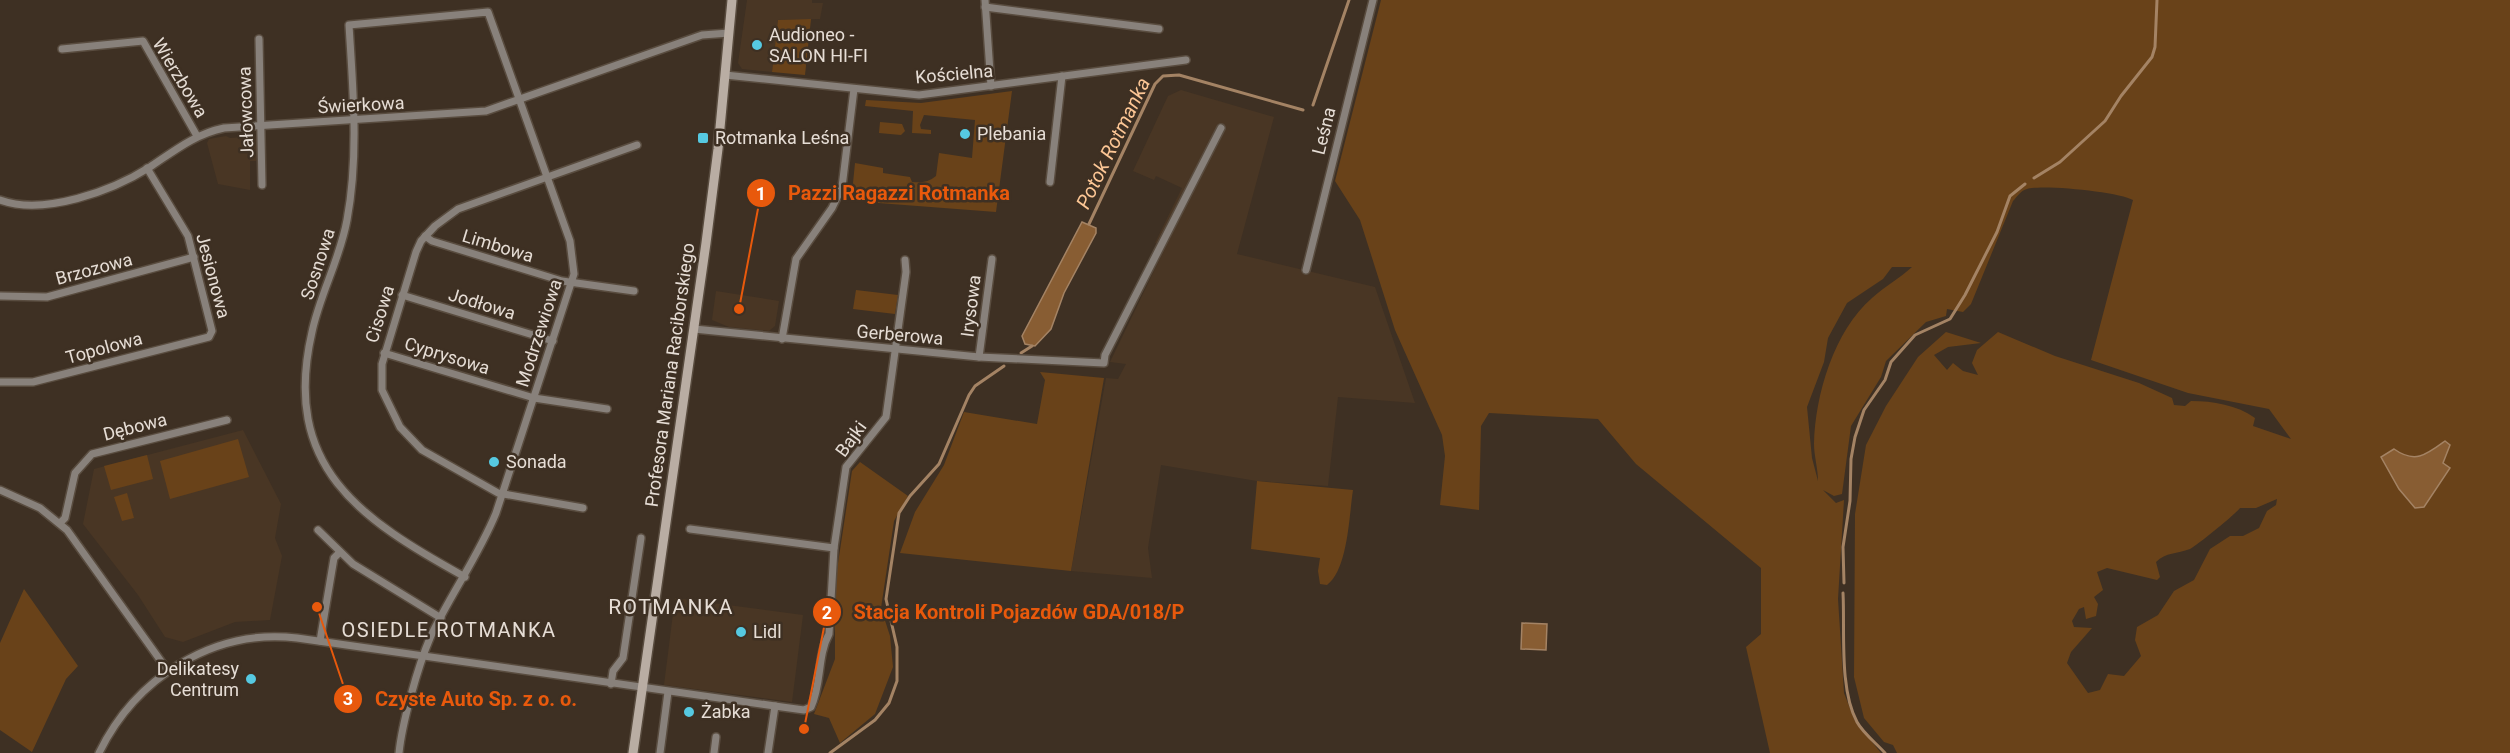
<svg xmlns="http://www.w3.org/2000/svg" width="2510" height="753" font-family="Roboto,sans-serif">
<rect width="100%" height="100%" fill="#3e3023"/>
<g fill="#493624">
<polygon points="747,0 812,0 812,3 823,3 820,19 778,20 772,72 742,69 738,63"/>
<polygon points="1181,90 1274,117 1237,254 1375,287 1415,403 1338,397 1328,486 1257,481 1161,465 1148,548 1152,578 1071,571 1106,378 1118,379 1126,364 1110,362 1166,246 1155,243 1182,188 1156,176 1154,180 1133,171 1168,96"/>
<polygon points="226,136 230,138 257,136 256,161 250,161 250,190 218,184 207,143 209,139"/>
<polygon points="716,291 779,301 775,326 769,331 729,327 712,320"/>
<polygon points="243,430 281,504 275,538 282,556 270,620 235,622 183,642 165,637 138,595 83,524 94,469"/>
<polygon points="675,598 803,615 792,702 664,685"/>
</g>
<g fill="#694219" fill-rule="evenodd">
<path d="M1381,0h1129v753h-613l-4,-8 -9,-3 -20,-24 -10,-41 1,-163 11,-69 20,-39 32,-49 28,-25 35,11 -33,4 -14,8 13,15 6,-7 10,8 15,4 -6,-12 5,-13 21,-18 57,24 84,27 33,15 2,7 11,1 6,-5c22,0 46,4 64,17l-2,8 38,13 -22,-30 -81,-16 -97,-33 42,-160c-13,-8 -91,-16 -106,-11 -6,1 -10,8 -14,12l-42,103 -8,8 -16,-3 -1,7 -20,6 -40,39 -5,16 -30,49 -9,68 -8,2 -11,-6 13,13 8,-3 -6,99 6,94 11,28 26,32h-111l-24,-106 15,-13v-66l-125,-104 -38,-45 -109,-6 -8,13 -2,84 -39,-5 5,-49 -3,-21 -47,-105 -35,-110 -25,-39zM1892,267h20c-12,11 -28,20 -40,31 -38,33 -57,97 -58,146 0,12 4,25 4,37l-6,-23 -5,-51 17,-45 4,-24 19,-35 36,-24zM2277,499l-1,6 -9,6 -8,17 -16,8h-13l-20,13 -16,31 -20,11 -16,24 -21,12 -2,13 6,16 -17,20 -16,-2 -8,16 -12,3 -21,-30 4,-11 21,-24 -18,-1 -2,-6 7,-12 5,-2 2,12 10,-3 2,-12 -4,-7 9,-7 -6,-18 10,-4 50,12 3,-3 -4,-15c10,-10 21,-8 34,-13 5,-2 48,-37 50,-41h16z"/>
<polygon points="811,19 805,75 772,72 778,20"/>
<path d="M1012,91l-16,121 -144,-11 -4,-7 5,-11 2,-20 28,5v5l27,4 2,5c9,1 17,0 24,-6l3,-23 33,5 3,-38 -51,-5 -4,10 1,4 10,1v4l-19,-1 1,-22 -48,-5 1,-6 55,3z"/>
<polygon points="880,122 902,124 905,131 901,135 879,133"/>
<polygon points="856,290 898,295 895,314 853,309"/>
<polygon points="1040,372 1104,378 1071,571 900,553 915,512 944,465 964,412 1037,424 1045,380"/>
<polygon points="238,439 249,477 170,499 160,461"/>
<polygon points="147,455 153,479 111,490 104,466"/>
<polygon points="860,462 908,496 894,521 881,608 890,636 893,667 875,714 840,743 829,718 814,714 835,659 835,583 852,471"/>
<path d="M1257,481l96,9c-4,26 -5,79 -26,95l-7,-1 -2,-13 2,-13 -69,-9z"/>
<polygon points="127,493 134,518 122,521 114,497"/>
<polygon points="24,589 78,666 66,679 32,752 0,730 0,643"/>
</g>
<g fill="#885d33" stroke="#a48364" stroke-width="1.5">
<polygon points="1082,222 1096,228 1096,233 1064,293 1051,329 1035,346 1025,344 1022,336"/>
<path d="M2445,441l5,4 -7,18 7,5 -26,39 -9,1 -16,-19 -18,-32 13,-8c21,15 32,6 51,-8z"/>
<polygon points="1522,623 1547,624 1546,650 1521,649"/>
</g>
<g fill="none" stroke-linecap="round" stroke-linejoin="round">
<g stroke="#a48364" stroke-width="3">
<polyline points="1313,105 1349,0"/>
<polyline points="2034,178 2060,162 2105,121 2121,96 2152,57 2155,47 2157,0"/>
<polyline points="1089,224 1155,84 1163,76 1179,75 1303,110"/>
<polyline points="1021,353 1032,346"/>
<polyline points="1844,583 1843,547 1850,501 1851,459 1855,437 1864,410 1885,380 1891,362 1915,335 1950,319 1965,295 1997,232 2010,196 2025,184"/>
<path d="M1843,593c2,38 -4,96 14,129 6,11 19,21 28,31"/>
<polyline points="830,753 875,720 889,703 897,681 897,647 886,599 899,513 910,496 939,464 969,395 975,386 1004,366"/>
</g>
<defs>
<g id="minor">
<polyline points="985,0 991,86"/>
<polyline points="985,7 1159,29"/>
<polyline points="259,39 262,185"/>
<polyline points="62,49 143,41 197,136"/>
<polyline points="725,75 919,95 1186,60"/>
<polyline points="1050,182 1062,76"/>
<path d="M0,200c44,16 112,-9 150,-33 24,-16 45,-33 74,-39l262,-17 216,-76 27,-2"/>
<polyline points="425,236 432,241 562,281 634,291"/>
<polyline points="1306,270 1373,0"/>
<polyline points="402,295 553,341"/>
<polyline points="0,296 47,297 194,257"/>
<polyline points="694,329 979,357 1104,363 1105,355 1221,128"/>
<polyline points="782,339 796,259 832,208 842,187 854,89"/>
<polyline points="384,353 534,398 607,409"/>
<polyline points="979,357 992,259"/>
<polyline points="0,382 33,382 209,337 212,331 188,236 147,168"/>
<polyline points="0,490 40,508 67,530 168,671"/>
<polyline points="583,508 498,493 422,450 400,427 382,390 382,364 416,252 421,241 435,226 458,209 637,145"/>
<polyline points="60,523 65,518 75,473 92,454 227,420"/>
<polyline points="690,529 834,548"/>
<polyline points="318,530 353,564 441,618"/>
<polyline points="320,641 334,558 340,552"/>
<polyline points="611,684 613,671 623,658 641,538"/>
<path d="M99,753c36,-74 113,-125 198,-115l485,69 22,3 7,-3c11,-23 6,-51 18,-73l5,-86 12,-81 40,-50 20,-145 -1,-12"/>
<path d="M399,753c3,-30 19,-87 31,-115 20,-43 48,-81 66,-125l78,-239 -4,-33 -82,-229 -139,13c4,65 10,130 -2,195 -7,39 -27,74 -35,112 -31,135 48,187 153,245"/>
<polyline points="660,753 668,692"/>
<polyline points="714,753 716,737"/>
<polyline points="768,753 775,706"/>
</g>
<polyline id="secondary" points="633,753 706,243 718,149 732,0"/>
</defs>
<use href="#minor" stroke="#594c3f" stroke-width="10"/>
<use href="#secondary" stroke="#594c3f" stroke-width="12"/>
<use href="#minor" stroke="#88817b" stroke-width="7"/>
<use href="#secondary" stroke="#b9ada3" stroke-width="9"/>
</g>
<g fill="#56c9e1" stroke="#3e3023" stroke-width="2">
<circle cx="757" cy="45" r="6"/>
<circle cx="965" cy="134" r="6"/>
<rect x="697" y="132" width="12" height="12" rx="3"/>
<circle cx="494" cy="462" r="6"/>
<circle cx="741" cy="632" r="6"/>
<circle cx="251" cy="679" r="6"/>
<circle cx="689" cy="712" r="6"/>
</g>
<g text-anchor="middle" stroke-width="5" stroke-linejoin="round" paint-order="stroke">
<g font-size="18" fill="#e6ddd5" stroke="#3e3023" text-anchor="start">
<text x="769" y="41">Audioneo -<tspan x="769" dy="21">SALON HI-FI</tspan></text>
<text x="977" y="140">Plebania</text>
<text x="715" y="144">Rotmanka Leśna</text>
<text x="506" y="468">Sonada</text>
<text x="753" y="638">Lidl</text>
<text x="239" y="675" text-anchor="end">Delikatesy<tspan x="239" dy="21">Centrum</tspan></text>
<text x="701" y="718">Żabka</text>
</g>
<g font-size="18" fill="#e6ddd5" stroke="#3e3023">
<text transform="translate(954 74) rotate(-5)" y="6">Kościelna</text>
<text transform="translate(180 78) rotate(59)" y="6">Wierzbowa</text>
<text transform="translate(361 105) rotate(-3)" y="6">Świerkowa</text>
<text transform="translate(246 112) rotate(-92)" y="6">Jałowcowa</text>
<text transform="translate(1324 131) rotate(-76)" y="6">Leśna</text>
<text transform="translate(498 246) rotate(17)" y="6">Limbowa</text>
<text transform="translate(318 264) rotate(-72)" y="6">Sosnowa</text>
<text transform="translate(94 269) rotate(-15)" y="6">Brzozowa</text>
<text transform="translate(213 276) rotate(75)" y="6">Jesionowa</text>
<text transform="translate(482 304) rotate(17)" y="6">Jodłowa</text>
<text transform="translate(971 306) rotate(-83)" y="6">Irysowa</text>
<text transform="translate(380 314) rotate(-73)" y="6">Cisowa</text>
<text transform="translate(539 333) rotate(-72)" y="6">Modrzewiowa</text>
<text transform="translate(900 335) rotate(5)" y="6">Gerberowa</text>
<text transform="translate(104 348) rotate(-15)" y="6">Topolowa</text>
<text transform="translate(447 356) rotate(17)" y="6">Cyprysowa</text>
<text transform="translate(670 375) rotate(-82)" y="6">Profesora Mariana Raciborskiego</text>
<text transform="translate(135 427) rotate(-14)" y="6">Dębowa</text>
<text transform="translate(851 439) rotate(-54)" y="6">Bajki</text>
</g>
<g font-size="20" font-style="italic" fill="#fcc695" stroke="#3e3023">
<text transform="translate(1113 143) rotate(-64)" y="7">Potok Rotmanka</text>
</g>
<g font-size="20" letter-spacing="1.5" fill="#e6ddd5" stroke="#3e3023">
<text x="449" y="637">OSIEDLE ROTMANKA</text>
</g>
<g font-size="21" letter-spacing="1.5" fill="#e6ddd5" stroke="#3e3023">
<text x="671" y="614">ROTMANKA</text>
</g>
</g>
<path fill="none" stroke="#e8590c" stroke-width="2" d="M739 309L761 193M804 729L827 612M317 607L348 699"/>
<g fill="#e8590c" stroke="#3e3023" stroke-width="2">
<circle cx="739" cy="309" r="6"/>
<circle cx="804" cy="729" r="6"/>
<circle cx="317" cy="607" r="6"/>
<circle cx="761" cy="193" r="15"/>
<circle cx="827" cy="612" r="15"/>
<circle cx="348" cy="699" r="15"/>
</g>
<g font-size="18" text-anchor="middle" font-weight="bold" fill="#fff">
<text x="761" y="200">1</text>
<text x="827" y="619">2</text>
<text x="348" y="705">3</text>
</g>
<g font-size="20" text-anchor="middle" font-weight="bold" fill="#e8590c" stroke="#3e3023" stroke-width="5" stroke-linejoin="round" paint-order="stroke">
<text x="899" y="200">Pazzi Ragazzi Rotmanka</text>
<text x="1019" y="619">Stacja Kontroli Pojazdów GDA/018/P</text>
<text x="476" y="706">Czyste Auto Sp. z o. o.</text>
</g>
</svg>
